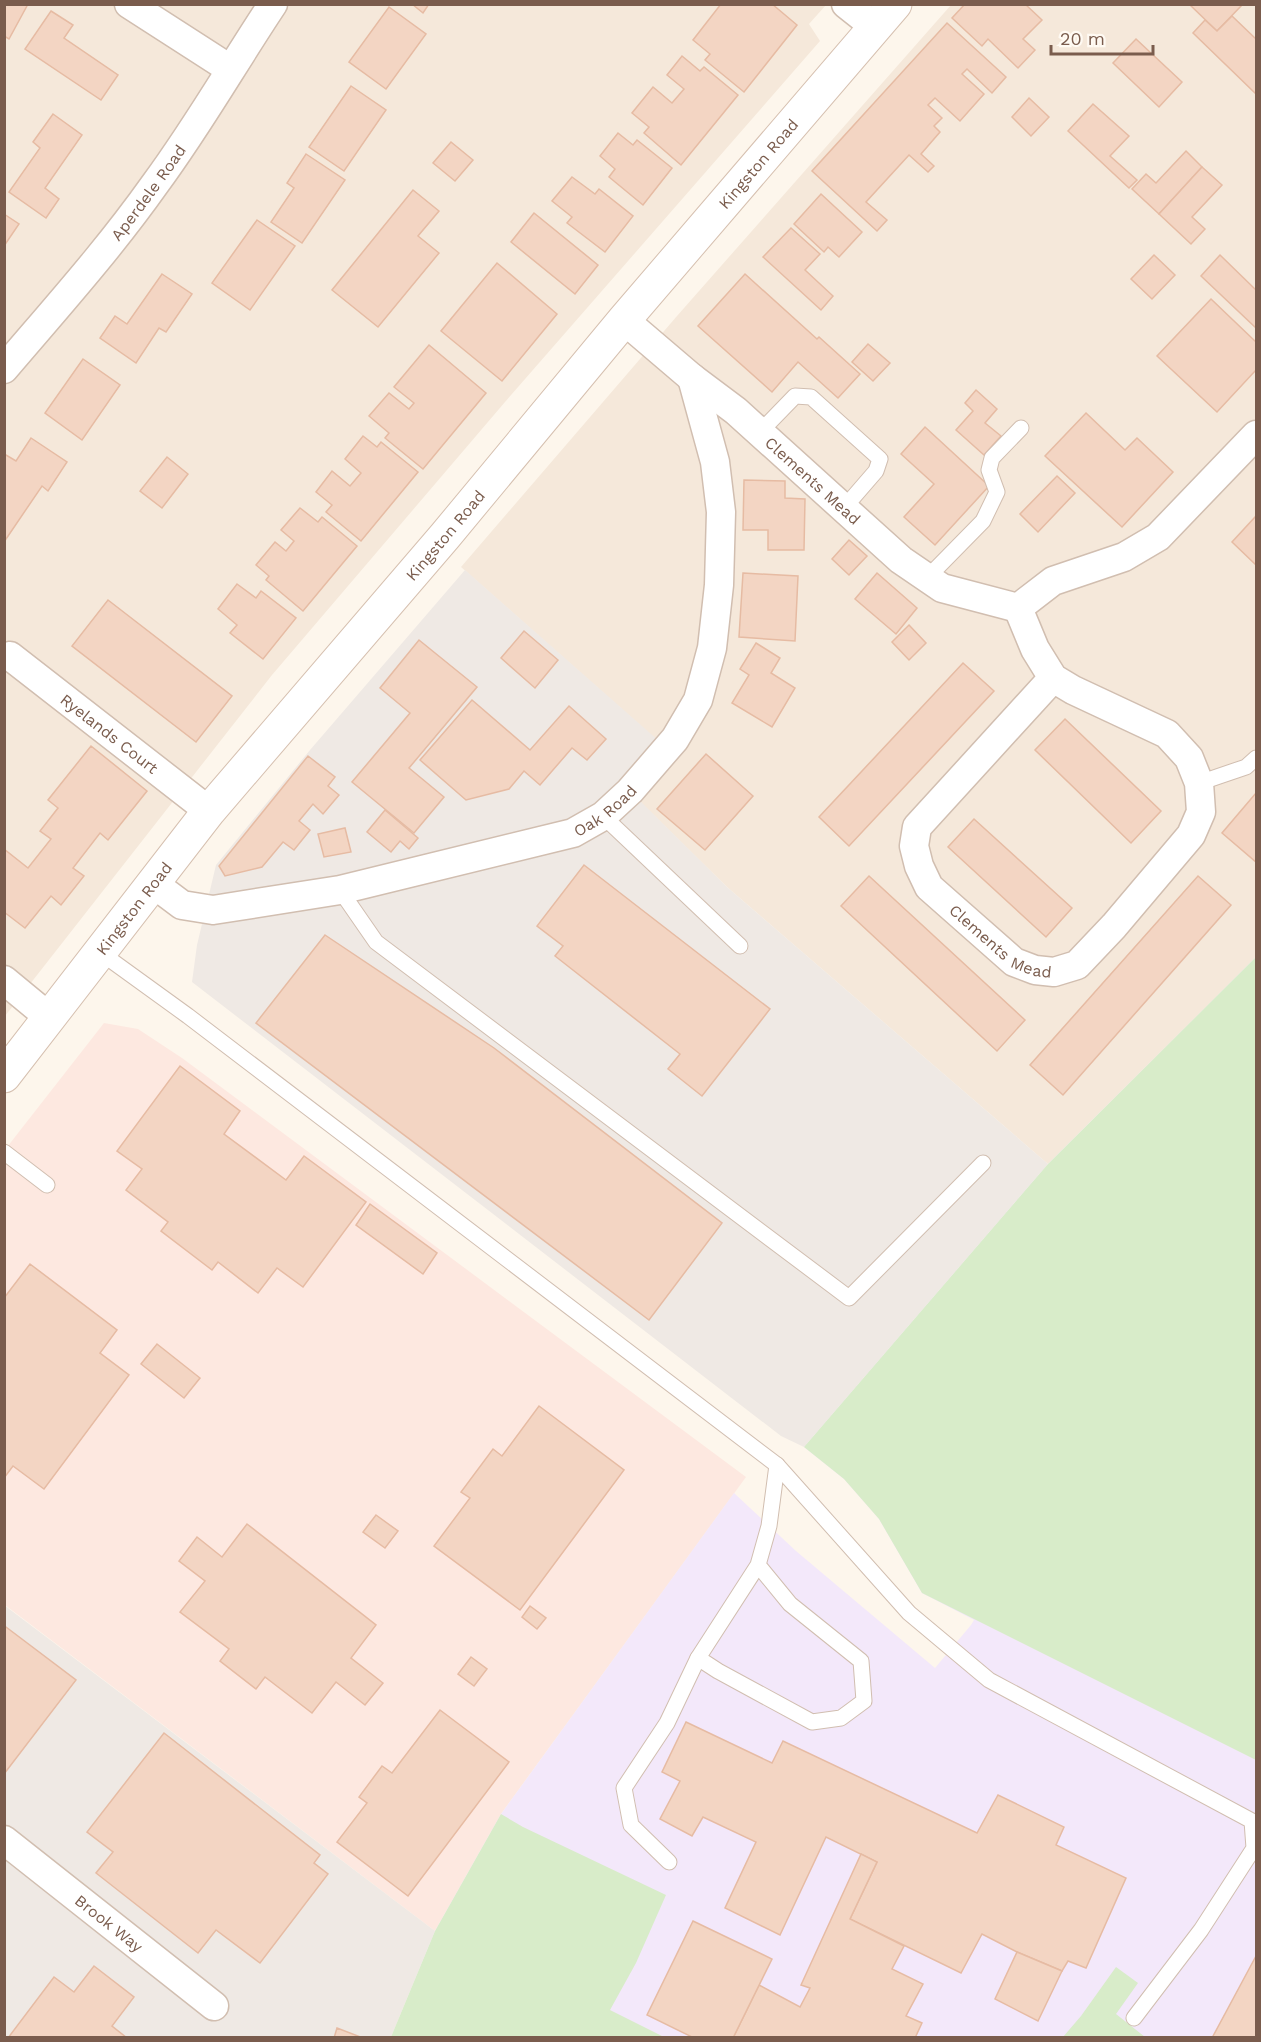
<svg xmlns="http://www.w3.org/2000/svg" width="1261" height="2042" font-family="'Work Sans',sans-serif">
<rect width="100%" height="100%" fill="#fdf6ec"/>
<g fill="#f5e8da">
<polygon points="5,5 826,5 809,24 820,41 505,402 272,675 5,1016"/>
<polygon points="951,5 1256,5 1256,957 1048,1164 727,887 630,792 667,749 461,567 677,316"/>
</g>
<polygon fill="#fde8e0" points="104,1023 138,1029 182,1058 746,1477 501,1814 435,1931 5,1605 4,1151"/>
<g fill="#efe9e4">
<polygon points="465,570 668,749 631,792 727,887 1048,1164 804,1447 781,1436 192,982 197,945 216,865 310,750"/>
<polygon points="4,1605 435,1931 391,2037 5,2037"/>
</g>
<polygon fill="#f3e8fa" points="1256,957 1256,2037 391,2038 435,1931 501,1814 734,1493 796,1551 935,1668 971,1625 974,1620 922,1593 879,1519 844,1479 804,1447 1048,1164"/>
<g fill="#d8ecc9">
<polygon points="1256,957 1256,1760 922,1593 879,1519 844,1479 804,1447 1048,1164"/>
<polygon points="501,1814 523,1827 666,1895 636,1963 610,2010 664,2037 391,2037 435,1931"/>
<polygon points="1116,1967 1138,1983 1116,2014 1145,2037 1063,2037 1081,2016"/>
</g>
<g fill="#f3d5c3" stroke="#e6bba3" stroke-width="1.5">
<polygon points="4,4 28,4 9,39 4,36"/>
<polygon points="412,4 429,4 423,13"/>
<polygon points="721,4 772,4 797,25 744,92 705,60 710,54 693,40"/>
<polygon points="965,4 1025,4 1042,20 1023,39 1035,50 1018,68 988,39 982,46 952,18"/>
<polygon points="1189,4 1241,4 1242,5 1217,31"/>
<polygon points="389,7 426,34 386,89 349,62"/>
<polygon points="51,11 73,25 64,38 118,75 101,100 25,49"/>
<polygon points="1232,16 1256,39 1256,94 1193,33 1205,20 1217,31"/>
<polygon points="947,23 1006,77 992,93 967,69 962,74 984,94 960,121 935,98 928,105 942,118 934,126 940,132 921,154 934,166 928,172 909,155 866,202 887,220 877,231 812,171"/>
<polygon points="1136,39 1182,82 1159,107 1113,63"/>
<polygon points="682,56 700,71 704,67 738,95 681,165 644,133 649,127 632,113 653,87 672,103 684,89 667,75"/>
<polygon points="351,86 386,110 344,171 309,147"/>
<polygon points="1029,98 1049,117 1031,136 1012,117"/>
<polygon points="1093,104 1129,136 1110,156 1137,180 1129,188 1068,131"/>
<polygon points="53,114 82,135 45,188 59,199 46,218 9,192 40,148 33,142"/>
<polygon points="618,133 633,145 637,140 672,168 643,205 609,177 615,169 600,156"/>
<polygon points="451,142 473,160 455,181 433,163"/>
<polygon points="1186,151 1202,167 1159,214 1132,189 1146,174 1156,183"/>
<polygon points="306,154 345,180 302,243 271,222 294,188 287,183"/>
<polygon points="1202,167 1222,185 1192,217 1205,229 1191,244 1159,214"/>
<polygon points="572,177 595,194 599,189 633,216 605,252 567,223 572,217 552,201"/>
<polygon points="413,190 439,211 418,236 439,253 378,327 332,290"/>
<polygon points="821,194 862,232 839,257 828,247 824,252 794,224"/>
<polygon points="534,213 598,265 575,294 511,242"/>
<polygon points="4,214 19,224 4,246"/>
<polygon points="257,220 295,246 250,310 212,283"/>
<polygon points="791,228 820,254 805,270 833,296 821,310 763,257"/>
<polygon points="1154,255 1175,275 1152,299 1131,279"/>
<polygon points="1220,255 1256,290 1256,328 1201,276"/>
<polygon points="497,263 557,314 502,381 441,331"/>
<polygon points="162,274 192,294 166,332 159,328 136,363 100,338 115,316 127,324"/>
<polygon points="745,274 817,339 819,337 860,374 838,398 798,362 772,392 698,326"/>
<polygon points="1211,299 1256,342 1256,370 1217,412 1157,356"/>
<polygon points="868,344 890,363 873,381 852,362"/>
<polygon points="429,345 486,393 423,469 385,438 389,433 369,416 389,393 409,409 414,403 394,387"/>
<polygon points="83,359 120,385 82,440 45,413"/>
<polygon points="976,390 997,409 985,423 1001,436 984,455 956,430 973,411 965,403"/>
<polygon points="1086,413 1125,450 1137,438 1173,472 1122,527 1045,456"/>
<polygon points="925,427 989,486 935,545 904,517 934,484 901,454"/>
<polygon points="363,436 377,447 381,442 418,472 361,541 326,512 332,505 316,492 332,471 350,486 361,473 345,459"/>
<polygon points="31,438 67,462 48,491 42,486 4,542 4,457 6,455 16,461"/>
<polygon points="167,457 188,474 162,508 140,491"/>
<polygon points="1057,476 1075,493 1038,532 1020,514"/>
<polygon points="744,480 785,481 785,498 805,499 804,550 768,550 768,530 743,530"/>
<polygon points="300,508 318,522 322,517 357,546 303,611 266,580 269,576 256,565 275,542 286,551 294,541 281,530"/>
<polygon points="1256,516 1256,565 1232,542"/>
<polygon points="849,540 867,556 849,575 832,559"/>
<polygon points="743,573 798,576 795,641 739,637"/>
<polygon points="877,573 917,608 896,634 855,599"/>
<polygon points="237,584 256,598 261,591 296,618 263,659 230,633 237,625 218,609"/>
<polygon points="108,600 232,696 196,742 72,646"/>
<polygon points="909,625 926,643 909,660 892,642"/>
<polygon points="524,631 558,660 535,688 501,658"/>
<polygon points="419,640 477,687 409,768 444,797 414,833 352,782 410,713 380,688"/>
<polygon points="756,643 780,658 771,673 795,688 772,727 732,703 749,675 740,669"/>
<polygon points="963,663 994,691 849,846 819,817"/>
<polygon points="472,700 530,750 569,706 606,739 587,760 572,748 540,785 524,771 509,789 466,800 420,760"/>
<polygon points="1065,719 1161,811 1131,843 1035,750"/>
<polygon points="91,746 147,791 108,840 100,833 73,868 84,876 61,905 51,896 25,928 4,912 4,849 28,868 51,839 40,831 58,808 48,800"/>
<polygon points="706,754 753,796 705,850 657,809"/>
<polygon points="308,756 335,777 328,786 339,795 323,814 313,804 299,821 310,830 294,850 283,842 262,867 225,876 219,866"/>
<polygon points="1256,793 1256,862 1222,833"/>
<polygon points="385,810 418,838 409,849 400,841 391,852 367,832"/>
<polygon points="974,819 1072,908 1046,937 948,847"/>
<polygon points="345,828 351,852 324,857 318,834"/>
<polygon points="584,865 770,1009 702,1096 668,1069 680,1054 555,956 563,946 537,926"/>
<polygon points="869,876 1025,1020 997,1051 841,906"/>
<polygon points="1198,876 1231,905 1063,1095 1030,1065"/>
<polygon points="325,935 494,1048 722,1223 649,1320 256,1023"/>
<polygon points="180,1066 240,1111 224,1134 286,1180 304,1156 366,1202 303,1287 277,1268 258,1293 218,1262 212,1270 161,1231 168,1222 126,1190 142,1169 117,1151"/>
<polygon points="370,1204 437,1253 423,1274 356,1225"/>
<polygon points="30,1264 117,1330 100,1353 129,1375 44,1489 13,1466 4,1478 4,1298"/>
<polygon points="157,1344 200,1378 184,1398 141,1364"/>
<polygon points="539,1406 624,1470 520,1610 434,1546 470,1498 461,1492 493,1449 502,1456"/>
<polygon points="376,1515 398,1531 385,1548 363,1532"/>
<polygon points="247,1524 376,1625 351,1658 383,1683 365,1705 336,1682 312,1713 265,1677 256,1689 220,1661 229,1649 180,1612 205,1581 179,1561 197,1537 222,1557"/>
<polygon points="530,1606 546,1618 537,1629 522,1617"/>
<polygon points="6,1627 76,1680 4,1774 4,1630"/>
<polygon points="471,1657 487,1669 474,1686 458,1674"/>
<polygon points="440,1710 509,1762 408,1896 337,1842 367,1803 359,1797 382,1766 392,1773"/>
<polygon points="686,1722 772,1763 783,1741 977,1833 998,1795 1064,1827 1056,1845 1126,1878 1086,1968 1068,1961 1062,1971 1017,1952 982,1934 961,1973 850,1919 877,1862 826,1837 780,1935 725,1908 756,1842 703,1817 692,1836 660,1819 680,1781 662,1772"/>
<polygon points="164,1733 320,1855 314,1863 328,1874 260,1963 216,1930 198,1953 96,1873 113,1852 87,1832"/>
<polygon points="861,1854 877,1862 850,1919 904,1946 892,1969 923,1984 906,2016 922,2023 915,2038 733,2038 759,1985 800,2007 810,1988 801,1985"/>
<polygon points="693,1921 772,1959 733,2038 694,2038 647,2015"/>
<polygon points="1017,1952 1062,1971 1038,2021 995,1999"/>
<polygon points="1256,1956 1256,2038 1212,2038"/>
<polygon points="94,1966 134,1997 112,2026 127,2038 8,2038 54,1977 74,1992"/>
<polygon points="337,2028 363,2038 334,2038"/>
</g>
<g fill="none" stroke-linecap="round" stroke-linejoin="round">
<defs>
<g id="lane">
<polyline points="760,432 795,396 811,397 880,459 876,471 844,508"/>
<polyline points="927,578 983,521 997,492 989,470 992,458 1021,428"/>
<polyline points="1199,783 1246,767 1256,758"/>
<polyline points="603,816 740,946"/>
<polyline points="340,890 376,942 849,1298 983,1163"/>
<polyline points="101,953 188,1016 777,1465 909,1613 989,1680 1252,1821 1254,1848 1201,1930 1134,2018"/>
<polyline points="4,1152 47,1185"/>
<polyline points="758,1565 790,1604 861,1661 864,1701 841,1718 812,1722 718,1671 698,1658 758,1565 769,1526 777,1465"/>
<polyline points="669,1862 631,1825 624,1788 667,1723 698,1658"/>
</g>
<g id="street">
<polyline points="129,4 230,69"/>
<polyline points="846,4 875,27"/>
<path id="s1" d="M624,320l68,58 44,33 165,149 41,28 76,20 35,-27 71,-24 34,-20 98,-102"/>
<path id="s2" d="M4,369c52,-61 105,-120 151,-185 43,-58 78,-120 118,-180"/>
<path id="s3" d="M1018,608l17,41 18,29 -136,149 -3,19 5,20 10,21 85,75 21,8 19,2 23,-7 37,-39 77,-91 10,-23 -2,-29 -10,-25 -22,-24 -94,-44 -20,-12"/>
<path id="s4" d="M10,656l199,155"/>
<path id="s5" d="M154,884l28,21 31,5 127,-20 233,-57 30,-17 27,-25 45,-52 23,-39 14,-52 7,-63 2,-73 -6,-50 -23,-84"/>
<polyline points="4,980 50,1018"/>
<path id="s6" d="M4,1840l210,166"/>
</g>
<g id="secondary">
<path id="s7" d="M4,1076l205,-265 236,-275 179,-216 271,-316"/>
</g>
</defs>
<use href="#lane" stroke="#d1beb0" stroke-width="17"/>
<use href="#street" stroke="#d1beb0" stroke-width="31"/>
<use href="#secondary" stroke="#d6c0b0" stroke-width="35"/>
<use href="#lane" stroke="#fff" stroke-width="15"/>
<use href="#street" stroke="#fff" stroke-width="28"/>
<use href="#secondary" stroke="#fff" stroke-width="33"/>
</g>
<g text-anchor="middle" stroke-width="4.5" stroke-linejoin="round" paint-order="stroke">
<g font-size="16" fill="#7a5c4d" stroke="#fffaf3">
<text dy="6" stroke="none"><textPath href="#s7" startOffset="1184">Kingston Road</textPath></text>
<text dy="6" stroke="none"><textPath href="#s2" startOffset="228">Aperdele Road</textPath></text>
<text dy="6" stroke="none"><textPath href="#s1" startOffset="248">Clements Mead</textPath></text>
<text dy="6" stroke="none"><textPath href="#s7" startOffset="698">Kingston Road</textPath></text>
<text dy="6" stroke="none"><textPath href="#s4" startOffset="126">Ryelands Court</textPath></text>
<text dy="6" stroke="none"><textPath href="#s5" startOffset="474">Oak Road</textPath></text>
<text dy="6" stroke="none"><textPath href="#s7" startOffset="212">Kingston Road</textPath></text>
<text dy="6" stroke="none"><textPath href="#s3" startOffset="435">Clements Mead</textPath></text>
<text dy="6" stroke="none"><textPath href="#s6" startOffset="134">Brook Way</textPath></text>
</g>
</g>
<rect width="1261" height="2042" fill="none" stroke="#7a5c4d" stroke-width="12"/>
<path d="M1051 45v9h102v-9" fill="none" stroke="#7a5c4d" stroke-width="3"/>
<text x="1060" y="45" font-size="18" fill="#7a5c4d" stroke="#fffaf3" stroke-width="4.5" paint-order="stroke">20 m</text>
</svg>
